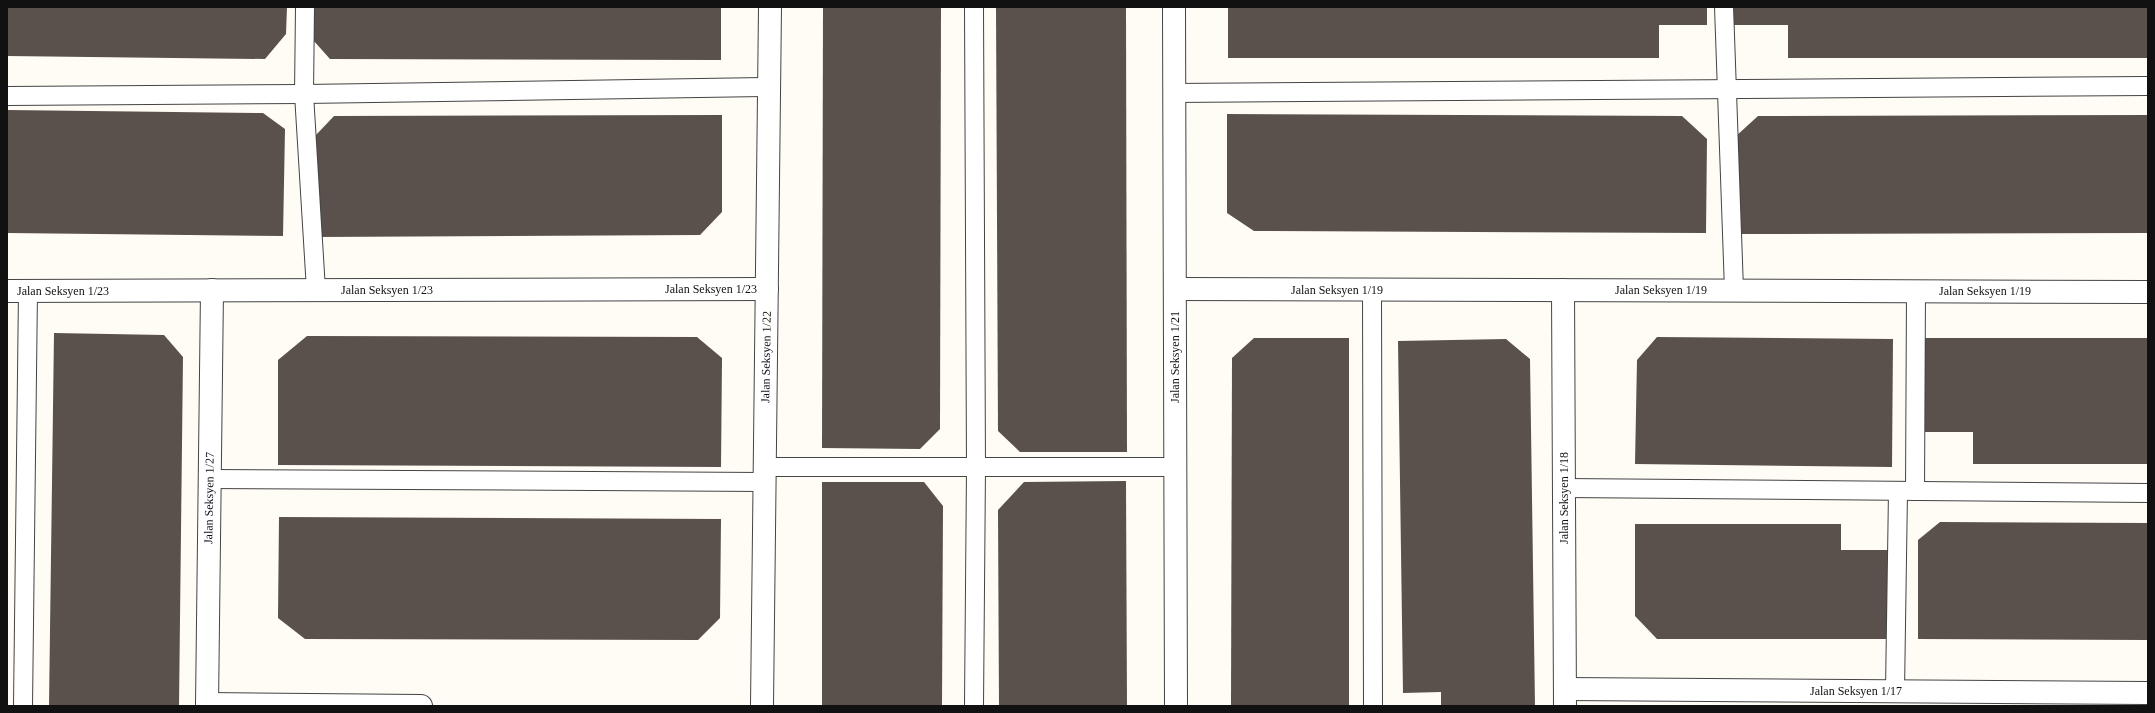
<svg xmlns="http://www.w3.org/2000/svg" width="2155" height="713" font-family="Georgia,serif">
<rect width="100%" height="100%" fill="#fffcf5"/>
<g fill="#5a504c">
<polygon points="7,7 287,7 286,34 265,59 7,56"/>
<polygon points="313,7 721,7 721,60 330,59 313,40"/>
<polygon points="823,7 941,7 940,429 920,449 822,448"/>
<polygon points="996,7 1126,7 1127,452 1020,452 998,431"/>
<polygon points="1228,7 1707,7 1707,25 1659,25 1659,58 1228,58"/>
<polygon points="1732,7 2148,7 2148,58 1788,58 1788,25 1732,25"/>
<polygon points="7,110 263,113 285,129 283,236 7,233"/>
<polygon points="1227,114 1682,116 1707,139 1706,233 1254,231 1227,213"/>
<polygon points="722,115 722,212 700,235 316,237 316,135 334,116"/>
<polygon points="2148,115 2148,233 1735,234 1735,137 1758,116"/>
<polygon points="54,333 164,335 183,357 179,706 49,706"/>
<polygon points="307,336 697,337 722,358 721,467 278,465 278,360"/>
<polygon points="1657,337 1893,339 1892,467 1635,464 1637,360"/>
<polygon points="1254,338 1349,338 1349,706 1231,706 1232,358"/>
<polygon points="1922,338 2148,338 2148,464 1973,464 1973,432 1922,432"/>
<polygon points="1506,339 1530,359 1535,706 1441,706 1441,692 1403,693 1398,341"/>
<polygon points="1126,481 1127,706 999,706 998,510 1024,482"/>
<polygon points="822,482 924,482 943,506 942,706 822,706"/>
<polygon points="279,517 721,519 720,618 698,640 305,639 278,618"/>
<polygon points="1940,522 2148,523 2148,640 1918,639 1918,540"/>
<polygon points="1635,524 1841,524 1841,550 1889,550 1889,639 1657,639 1635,616"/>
</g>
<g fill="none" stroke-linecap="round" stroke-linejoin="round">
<defs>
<g id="lane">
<polyline points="305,7 304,94 316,290"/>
<polyline points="1724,7 1734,290"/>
<polyline points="1174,93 2148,86"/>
<polyline points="7,96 304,94 769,87"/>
<polyline points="1372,290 1373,706"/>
<polyline points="764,467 1175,467"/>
<polyline points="209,479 765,482"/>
<polyline points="1564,488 2148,493"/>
<polyline points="1915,491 1916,291"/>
<polyline points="1895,691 1898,491"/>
<polyline points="23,706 28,291"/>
<polyline points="974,706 976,468 974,7"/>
</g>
<g id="street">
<polyline points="1174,7 1176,706"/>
<polyline points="1175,289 2148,292"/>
<polyline points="1563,290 1565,706"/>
<polyline points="7,291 767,289"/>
<polyline points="1565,689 2148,693"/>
<polyline points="207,704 421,706"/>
<polyline points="207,706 212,290"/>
<polyline points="762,706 770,7"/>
</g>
</defs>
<use href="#lane" stroke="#444" stroke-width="20"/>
<use href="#street" stroke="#444" stroke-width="24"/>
<use href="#lane" stroke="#fff" stroke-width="18"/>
<use href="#street" stroke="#fff" stroke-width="22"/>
</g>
<g text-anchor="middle" stroke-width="4" stroke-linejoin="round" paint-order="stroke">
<g font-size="12" fill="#111" stroke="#fff">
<text x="711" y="293">Jalan Seksyen 1/23</text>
<text x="387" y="294">Jalan Seksyen 1/23</text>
<text x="1337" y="294">Jalan Seksyen 1/19</text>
<text x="1661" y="294">Jalan Seksyen 1/19</text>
<text x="63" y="295">Jalan Seksyen 1/23</text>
<text x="1985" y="295">Jalan Seksyen 1/19</text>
<text transform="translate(766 357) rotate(-89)" y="4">Jalan Seksyen 1/22</text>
<text transform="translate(1175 357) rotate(-90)" y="4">Jalan Seksyen 1/21</text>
<text transform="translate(209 498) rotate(-89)" y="4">Jalan Seksyen 1/27</text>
<text transform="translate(1564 498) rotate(-90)" y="4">Jalan Seksyen 1/18</text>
<text x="1856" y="695">Jalan Seksyen 1/17</text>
</g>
</g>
<rect width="2155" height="713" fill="none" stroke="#111111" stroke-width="16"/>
</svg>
